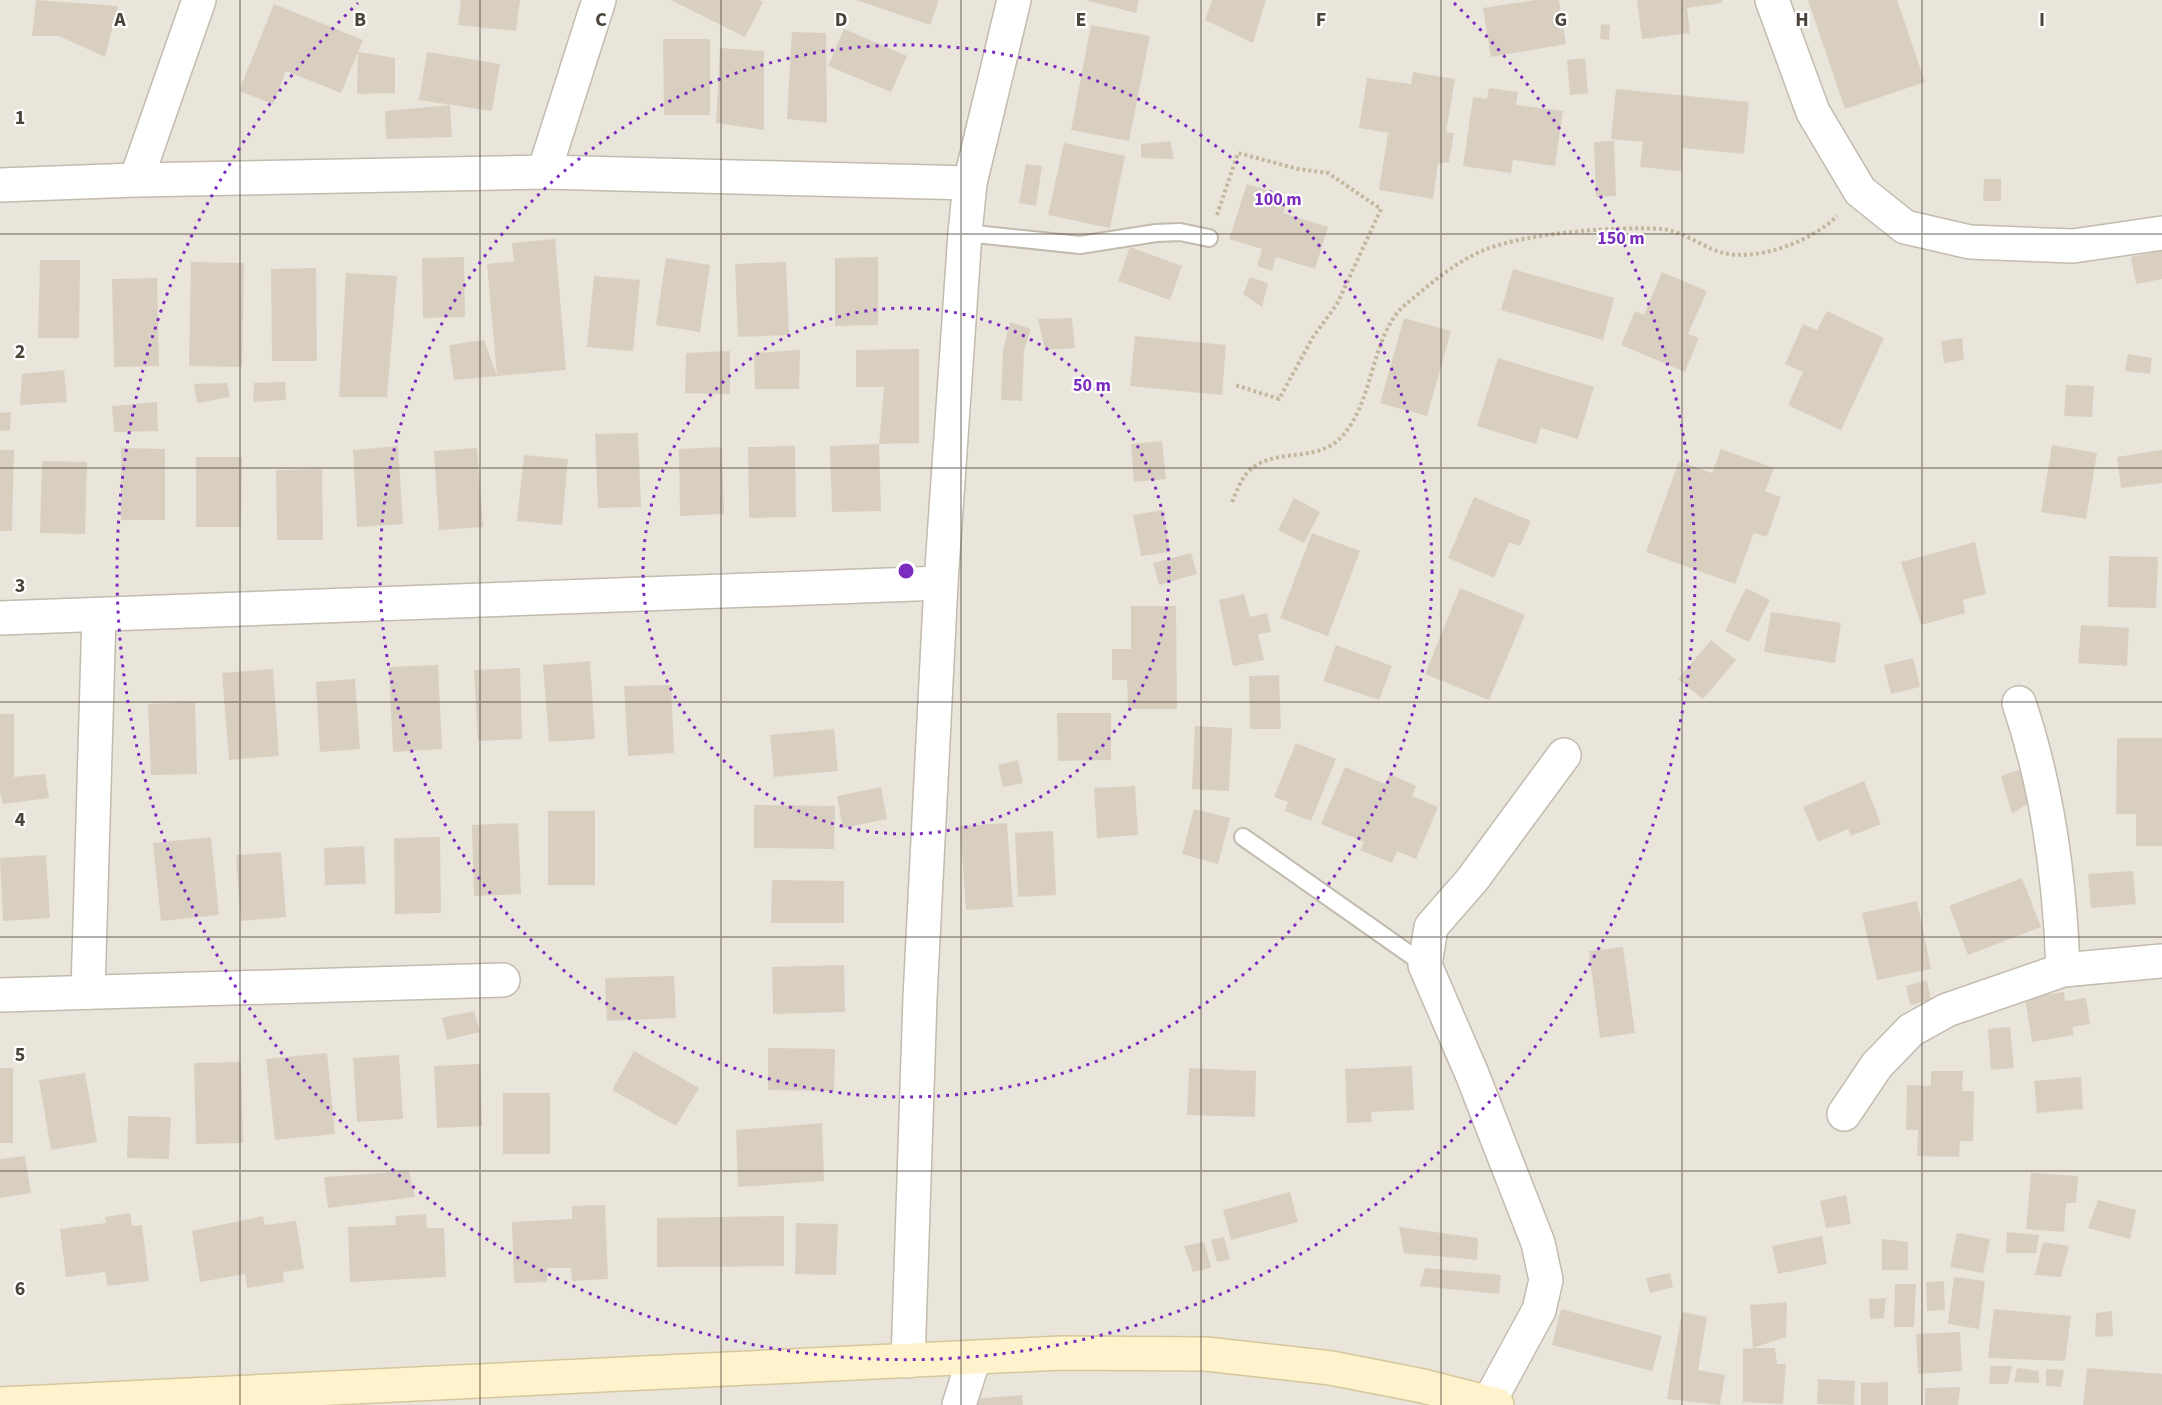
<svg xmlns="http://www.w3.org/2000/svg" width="2162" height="1405" font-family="'Source Sans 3',sans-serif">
<rect width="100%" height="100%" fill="#f6f3ec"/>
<rect fill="#eae5da" x="0" y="0" width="2162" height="1405"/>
<g fill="#d8cfc1">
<polygon points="36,0 118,6 105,57 59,36 32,36"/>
<polygon points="461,0 520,0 516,31 458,25"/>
<polygon points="671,0 759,0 763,2 745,37"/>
<polygon points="856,0 939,0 930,25"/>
<polygon points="1085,0 1139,0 1136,13"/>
<polygon points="1212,0 1266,0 1253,43 1205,20"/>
<polygon points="1535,0 1559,0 1566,44 1491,57 1483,8"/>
<polygon points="1637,0 1722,0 1722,3 1687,8 1690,33 1642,39"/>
<polygon points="1808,0 1897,0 1925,82 1845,109"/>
<polygon points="274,4 363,40 341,93 286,71 273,104 239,91"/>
<polygon points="1601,24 1610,25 1609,40 1600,39"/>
<polygon points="1091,25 1150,36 1129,141 1071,130"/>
<polygon points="844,29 907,56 891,92 828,66"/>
<polygon points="792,32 826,33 827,123 787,119"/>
<polygon points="663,39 710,39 710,115 664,115"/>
<polygon points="720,48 764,51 764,130 716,123"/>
<polygon points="358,52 395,58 395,93 357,94"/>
<polygon points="427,52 500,64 492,111 419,100"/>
<polygon points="1585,58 1588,93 1570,95 1567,60"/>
<polygon points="1413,72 1455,79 1446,132 1454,133 1449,162 1438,164 1433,199 1379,190 1388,133 1359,128 1367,78 1411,84"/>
<polygon points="1489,88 1518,92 1516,105 1563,111 1555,166 1513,160 1511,173 1463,166 1473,97 1487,99"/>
<polygon points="1616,89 1749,102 1744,154 1683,148 1681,171 1640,167 1643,142 1611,139"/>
<polygon points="450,105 452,137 386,139 385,111"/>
<polygon points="1170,141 1174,159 1141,158 1141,144"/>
<polygon points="1614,141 1616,196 1596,197 1594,142"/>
<polygon points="1064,143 1125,156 1110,228 1048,215"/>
<polygon points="1026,164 1042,166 1036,206 1019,203"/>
<polygon points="1984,179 2001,179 2001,201 1983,201"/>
<polygon points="1247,184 1288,197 1283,213 1328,227 1315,269 1276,257 1272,271 1257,266 1262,249 1229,239"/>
<polygon points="555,239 566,370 497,376 487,264 514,261 512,243"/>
<polygon points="1130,247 1182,266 1170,300 1118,281"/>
<polygon points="2162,251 2162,279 2136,284 2131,257"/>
<polygon points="464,257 465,317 423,318 422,258"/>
<polygon points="878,257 878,325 835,326 835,258"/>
<polygon points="666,258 710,265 700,332 656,325"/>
<polygon points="40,260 80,260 79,338 38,338"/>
<polygon points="191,262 244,263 242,367 189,366"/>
<polygon points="786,262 789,335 738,337 735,264"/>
<polygon points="316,268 317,361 272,361 271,269"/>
<polygon points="1513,269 1614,298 1603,340 1501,310"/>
<polygon points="1662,272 1707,291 1688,334 1699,338 1685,372 1621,345 1635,311 1644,315"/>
<polygon points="346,273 397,276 387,397 339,397"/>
<polygon points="594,276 640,280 633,351 587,347"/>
<polygon points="1250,277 1268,283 1262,307 1243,294"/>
<polygon points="157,278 159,366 114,367 112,279"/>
<polygon points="1827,311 1884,338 1841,430 1788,405 1803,372 1785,364 1803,324 1817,330"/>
<polygon points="1072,318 1075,348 1045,350 1038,319"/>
<polygon points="1404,318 1451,331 1427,416 1380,403"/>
<polygon points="1010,322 1031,329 1024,350 1022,401 1001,400 1003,351"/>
<polygon points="1135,336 1226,345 1222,395 1130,386"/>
<polygon points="1962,338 1964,360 1944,363 1941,341"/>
<polygon points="484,340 497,376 454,380 449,345"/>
<polygon points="919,349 919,443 879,444 884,387 856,387 856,350"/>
<polygon points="800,350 799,389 755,389 754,353"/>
<polygon points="730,351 730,394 685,393 686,353"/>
<polygon points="2128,354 2152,358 2150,374 2125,371"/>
<polygon points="1498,358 1594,387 1578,439 1541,428 1536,444 1477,426"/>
<polygon points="64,370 67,402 20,405 22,374"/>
<polygon points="285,382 286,400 253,402 254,383"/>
<polygon points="227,383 230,397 197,403 194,384"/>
<polygon points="2066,385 2094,386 2092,417 2064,416"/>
<polygon points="157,402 158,431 114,432 112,406"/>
<polygon points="11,412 10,430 0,431 0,413"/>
<polygon points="638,433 641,507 598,508 595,434"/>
<polygon points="1162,441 1166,479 1134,482 1131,444"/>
<polygon points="879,444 881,511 832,512 830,446"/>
<polygon points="2052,445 2097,453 2086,519 2041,512"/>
<polygon points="398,446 403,524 357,527 353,450"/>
<polygon points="795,446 796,517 749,518 748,447"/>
<polygon points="722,447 724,514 680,516 679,449"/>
<polygon points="121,448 165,449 165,520 121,520"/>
<polygon points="477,448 483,527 439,530 434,451"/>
<polygon points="1721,449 1774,468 1765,491 1781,497 1767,537 1754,533 1735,584 1646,552 1679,461 1712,473"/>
<polygon points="0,450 14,450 12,531 0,531"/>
<polygon points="2162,450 2162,483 2121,488 2117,457"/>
<polygon points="524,455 568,459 562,525 517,521"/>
<polygon points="196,457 242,457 241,527 196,527"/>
<polygon points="42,461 87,462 85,534 40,533"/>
<polygon points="322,469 323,540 277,540 276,470"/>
<polygon points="1474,497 1531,521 1520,546 1509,542 1494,578 1448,558"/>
<polygon points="1294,498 1320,512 1304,543 1278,530"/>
<polygon points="1163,510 1170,552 1141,556 1133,515"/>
<polygon points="1312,533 1360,551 1328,636 1280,618"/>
<polygon points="1975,542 1986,594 1963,600 1965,613 1921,625 1901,562"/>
<polygon points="1191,553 1197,574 1159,585 1153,563"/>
<polygon points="2109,556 2158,557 2156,608 2108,607"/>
<polygon points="1460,588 1525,615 1489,700 1425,674"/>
<polygon points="1746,588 1770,600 1749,642 1725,631"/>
<polygon points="1244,594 1250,617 1267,613 1271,632 1258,634 1264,660 1233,666 1219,600"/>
<polygon points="1131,606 1176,606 1177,709 1128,709 1127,680 1112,680 1112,649 1131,649"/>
<polygon points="1771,612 1841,623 1835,663 1764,652"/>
<polygon points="2081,625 2129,628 2127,666 2078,663"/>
<polygon points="1711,640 1736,660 1703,699 1678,679"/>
<polygon points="1336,645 1392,666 1379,700 1323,681"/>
<polygon points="1913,658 1920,687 1891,694 1884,665"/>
<polygon points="590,661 595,739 549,742 543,665"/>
<polygon points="438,665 442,749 393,752 389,667"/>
<polygon points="520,668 522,739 478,741 474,670"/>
<polygon points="273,669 279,756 229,760 222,673"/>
<polygon points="1279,675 1281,729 1250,729 1249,676"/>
<polygon points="355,679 360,749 320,752 316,682"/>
<polygon points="671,685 674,753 628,756 624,686"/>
<polygon points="195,702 197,774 151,775 148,704"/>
<polygon points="1057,713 1111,713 1111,760 1058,761"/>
<polygon points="0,714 14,714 14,777 45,774 49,798 3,804 0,792"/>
<polygon points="1195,726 1232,728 1229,791 1192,789"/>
<polygon points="834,729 838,771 774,777 770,735"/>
<polygon points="2117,738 2162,738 2162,846 2136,846 2136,814 2116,814"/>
<polygon points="1296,743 1336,759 1311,821 1285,811 1288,802 1274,797"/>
<polygon points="1018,760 1023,783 1003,787 998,765"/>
<polygon points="1345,767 1385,784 1390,774 1416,786 1412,796 1438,807 1416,859 1397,851 1392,863 1360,850 1364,842 1321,824"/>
<polygon points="2024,768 2034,799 2012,814 2001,776"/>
<polygon points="1864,781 1881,824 1851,836 1848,829 1818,842 1803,807"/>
<polygon points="1135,786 1138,835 1097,838 1094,788"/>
<polygon points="881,787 887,819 843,828 837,796"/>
<polygon points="754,805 835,806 834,849 754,848"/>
<polygon points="1194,809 1230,818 1218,864 1182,854"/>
<rect x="548" y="811" width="47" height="74"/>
<polygon points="518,823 521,894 474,896 472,825"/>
<polygon points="1007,823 1013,907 966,910 960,826"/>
<polygon points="1053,831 1056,895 1018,897 1015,833"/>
<polygon points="211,837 219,915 161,921 153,843"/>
<polygon points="440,837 441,913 395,914 394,838"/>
<polygon points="364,846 366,884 325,885 324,848"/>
<polygon points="281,852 286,917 241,921 236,855"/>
<polygon points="46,855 50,918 3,921 0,858"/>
<polygon points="2133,871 2136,904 2091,908 2088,874"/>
<polygon points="2022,878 2041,927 1968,955 1949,906"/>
<polygon points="772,880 844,881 844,923 771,923"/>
<polygon points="1917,901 1931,969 1877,980 1862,913"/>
<polygon points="1623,947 1635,1033 1600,1038 1589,951"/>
<polygon points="844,965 845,1012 773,1014 772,967"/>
<polygon points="674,976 676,1018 607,1021 605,978"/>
<polygon points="1927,980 1931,1000 1910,1005 1906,986"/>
<polygon points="2064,992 2065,1001 2086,998 2090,1024 2072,1027 2074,1035 2032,1042 2025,998"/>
<polygon points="474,1011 480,1032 447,1040 442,1018"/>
<polygon points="2010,1027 2014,1068 1991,1070 1988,1029"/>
<polygon points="768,1048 835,1049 834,1091 768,1090"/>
<polygon points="634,1051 699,1088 676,1126 612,1090"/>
<polygon points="327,1053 335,1134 275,1140 266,1059"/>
<polygon points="399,1055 403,1119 357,1122 353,1058"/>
<polygon points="241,1062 243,1143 196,1144 194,1063"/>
<polygon points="480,1064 482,1126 437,1128 434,1066"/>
<polygon points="1412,1066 1414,1110 1371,1112 1372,1122 1347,1123 1345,1069"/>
<rect x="0" y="1068" width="13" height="75"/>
<polygon points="1189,1068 1256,1071 1255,1117 1187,1115"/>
<polygon points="1931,1071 1963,1071 1962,1091 1974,1091 1973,1141 1960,1141 1959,1157 1917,1156 1918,1130 1906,1130 1907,1085 1931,1086"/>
<polygon points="85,1073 97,1142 51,1150 39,1080"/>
<polygon points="2081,1077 2083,1109 2037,1113 2034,1081"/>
<rect x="503" y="1093" width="47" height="61"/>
<polygon points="128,1116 171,1117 169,1159 127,1158"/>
<polygon points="822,1123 824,1181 738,1187 736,1130"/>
<polygon points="25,1156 31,1193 0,1198 0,1159"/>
<polygon points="409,1171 415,1197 328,1208 324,1177"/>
<polygon points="2031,1173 2078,1176 2076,1203 2066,1203 2064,1232 2026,1229"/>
<polygon points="1290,1192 1298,1222 1231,1240 1223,1210"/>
<polygon points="1846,1195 1851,1224 1826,1228 1820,1201"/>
<polygon points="2098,1200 2136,1210 2130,1239 2088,1228"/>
<polygon points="605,1205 608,1279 572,1281 571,1268 547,1268 547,1282 514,1283 512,1222 572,1219 572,1206"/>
<polygon points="130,1213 132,1226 142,1225 149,1281 107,1286 105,1272 66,1277 60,1229 106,1223 105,1217"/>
<polygon points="426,1214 427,1228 444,1228 446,1277 350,1282 348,1227 396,1225 395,1216"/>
<polygon points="263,1216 265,1225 296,1221 304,1269 283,1272 284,1282 247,1288 245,1274 200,1282 192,1231"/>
<polygon points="784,1216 784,1266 657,1267 657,1218"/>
<polygon points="796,1223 838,1224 836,1275 795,1274"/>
<polygon points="1399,1227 1478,1238 1477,1260 1404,1253"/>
<polygon points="2007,1232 2039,1235 2036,1253 2006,1253"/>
<polygon points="1957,1233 1990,1239 1983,1273 1950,1267"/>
<polygon points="1822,1236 1827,1264 1778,1274 1772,1246"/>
<polygon points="1224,1237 1230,1259 1217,1262 1211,1240"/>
<polygon points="1882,1239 1908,1242 1908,1270 1882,1270"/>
<polygon points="1204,1242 1211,1268 1193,1272 1184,1246"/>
<polygon points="2043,1242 2069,1246 2061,1277 2035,1275"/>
<polygon points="1425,1268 1501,1275 1499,1294 1420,1286"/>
<polygon points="1670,1273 1673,1287 1650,1293 1646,1278"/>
<polygon points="1954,1277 1985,1281 1979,1329 1948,1324"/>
<polygon points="1944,1281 1945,1310 1927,1311 1926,1282"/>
<polygon points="1895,1284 1916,1284 1914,1327 1894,1327"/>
<polygon points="1886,1298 1884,1318 1870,1319 1869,1299"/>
<polygon points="1787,1302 1786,1337 1753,1348 1775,1348 1777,1364 1786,1364 1783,1404 1743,1402 1743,1349 1753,1348 1750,1305"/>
<polygon points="1561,1309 1662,1336 1652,1371 1552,1345"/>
<polygon points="1994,1309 2071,1316 2065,1361 1988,1358"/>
<polygon points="2112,1311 2113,1336 2095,1337 2096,1313"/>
<polygon points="1682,1312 1707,1317 1698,1370 1725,1375 1720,1405 1667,1399"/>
<polygon points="1960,1332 1962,1371 1918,1374 1916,1334"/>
<polygon points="1991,1366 2012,1366 2008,1384 1989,1384"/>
<polygon points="2017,1368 2039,1371 2039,1383 2014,1382"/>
<polygon points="2087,1368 2162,1374 2162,1405 2083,1405"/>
<polygon points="2046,1369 2064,1370 2061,1387 2046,1386"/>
<polygon points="1818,1379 1855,1381 1854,1405 1817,1404"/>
<polygon points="1888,1382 1888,1405 1861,1405 1861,1383"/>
<polygon points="1960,1387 1958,1405 1925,1405 1925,1388"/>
<polygon points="1022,1395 1023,1405 960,1405 960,1400"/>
</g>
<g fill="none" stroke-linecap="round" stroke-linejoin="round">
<defs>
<g id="service">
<polyline points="965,233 1080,245 1156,233 1180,232 1209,238"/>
<polyline points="1243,837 1425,965"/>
</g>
<g id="minor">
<polyline points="1772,0 1813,112 1860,191 1905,227 1970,242 2073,246 2162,233"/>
<polyline points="544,172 599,0"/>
<polyline points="136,180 199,0"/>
<polyline points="0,185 136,180 544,172 970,183"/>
<polyline points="0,618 941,583"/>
<path d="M2019,703c29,86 41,176 44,267"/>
<polyline points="88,992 99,615"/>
<polyline points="0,995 503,980"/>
<polyline points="1844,1114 1877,1065 1911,1030 1947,1010 2063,970 2162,961"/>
<polyline points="908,1361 920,998 941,583 965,233 970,183 1014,0"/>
<polyline points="1489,1402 1539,1310 1546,1280 1538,1243 1472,1074 1425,965 1431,927 1472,880 1564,755"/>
<polyline points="959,1405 974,1358"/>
</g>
<polyline id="secondary" points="0,1404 1061,1353 1206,1354 1331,1368 1423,1386 1497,1405"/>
</defs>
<use href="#service" stroke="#c2bbae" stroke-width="20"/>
<use href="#minor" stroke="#c2bbae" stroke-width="36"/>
<use href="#secondary" stroke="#d6c79b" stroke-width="36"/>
<g stroke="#c4b79f" stroke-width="4" stroke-dasharray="3 3" stroke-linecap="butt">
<polyline points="1217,215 1238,153 1298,169 1328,173 1381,209 1337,304 1313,337 1279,399 1235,385"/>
<path d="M1232,502c5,-11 9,-24 18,-32 27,-24 69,-5 94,-36 30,-35 28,-101 61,-129 24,-20 52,-45 82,-56 40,-16 131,-23 174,-20 20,1 40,17 59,23 35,11 93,-11 117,-36"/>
</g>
<use href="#service" stroke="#fff" stroke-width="16"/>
<use href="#minor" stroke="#fff" stroke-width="33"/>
<use href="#secondary" stroke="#fff3cd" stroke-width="33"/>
</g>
<path fill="none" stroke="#4b4439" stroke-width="1.5" stroke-opacity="0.55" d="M240,0v1405M480,0v1405M721,0v1405M961,0v1405M1201,0v1405M1441,0v1405M1682,0v1405M1922,0v1405M0,234h2162M0,468h2162M0,702h2162M0,937h2162M0,1171h2162"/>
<g fill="none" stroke="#7b2cbf" stroke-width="3" stroke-dasharray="3 6">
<circle cx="906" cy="571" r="263"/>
<circle cx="906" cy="571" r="526"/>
<path d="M1454 3A789 789 0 1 1 358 3"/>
</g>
<g font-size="20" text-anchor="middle" font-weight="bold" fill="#4b4439" stroke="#fff" stroke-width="4.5" stroke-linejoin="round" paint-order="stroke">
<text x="120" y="26">A</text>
<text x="360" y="26">B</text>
<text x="601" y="26">C</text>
<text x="841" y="26">D</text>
<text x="1081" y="26">E</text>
<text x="1321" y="26">F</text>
<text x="1561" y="26">G</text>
<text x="1802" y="26">H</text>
<text x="2042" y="26">I</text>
<text x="20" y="124">1</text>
<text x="20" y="358">2</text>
<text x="20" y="592">3</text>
<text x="20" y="826">4</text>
<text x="20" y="1061">5</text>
<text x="20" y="1295">6</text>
</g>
<circle cx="906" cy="571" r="9" fill="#7b2cbf" stroke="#fff" stroke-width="3"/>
<g font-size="18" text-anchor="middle" font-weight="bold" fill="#7b2cbf" stroke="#fff" stroke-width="4.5" stroke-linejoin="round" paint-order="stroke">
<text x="1278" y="205">100 m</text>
<text x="1621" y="244">150 m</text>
<text x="1092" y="391">50 m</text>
</g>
</svg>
